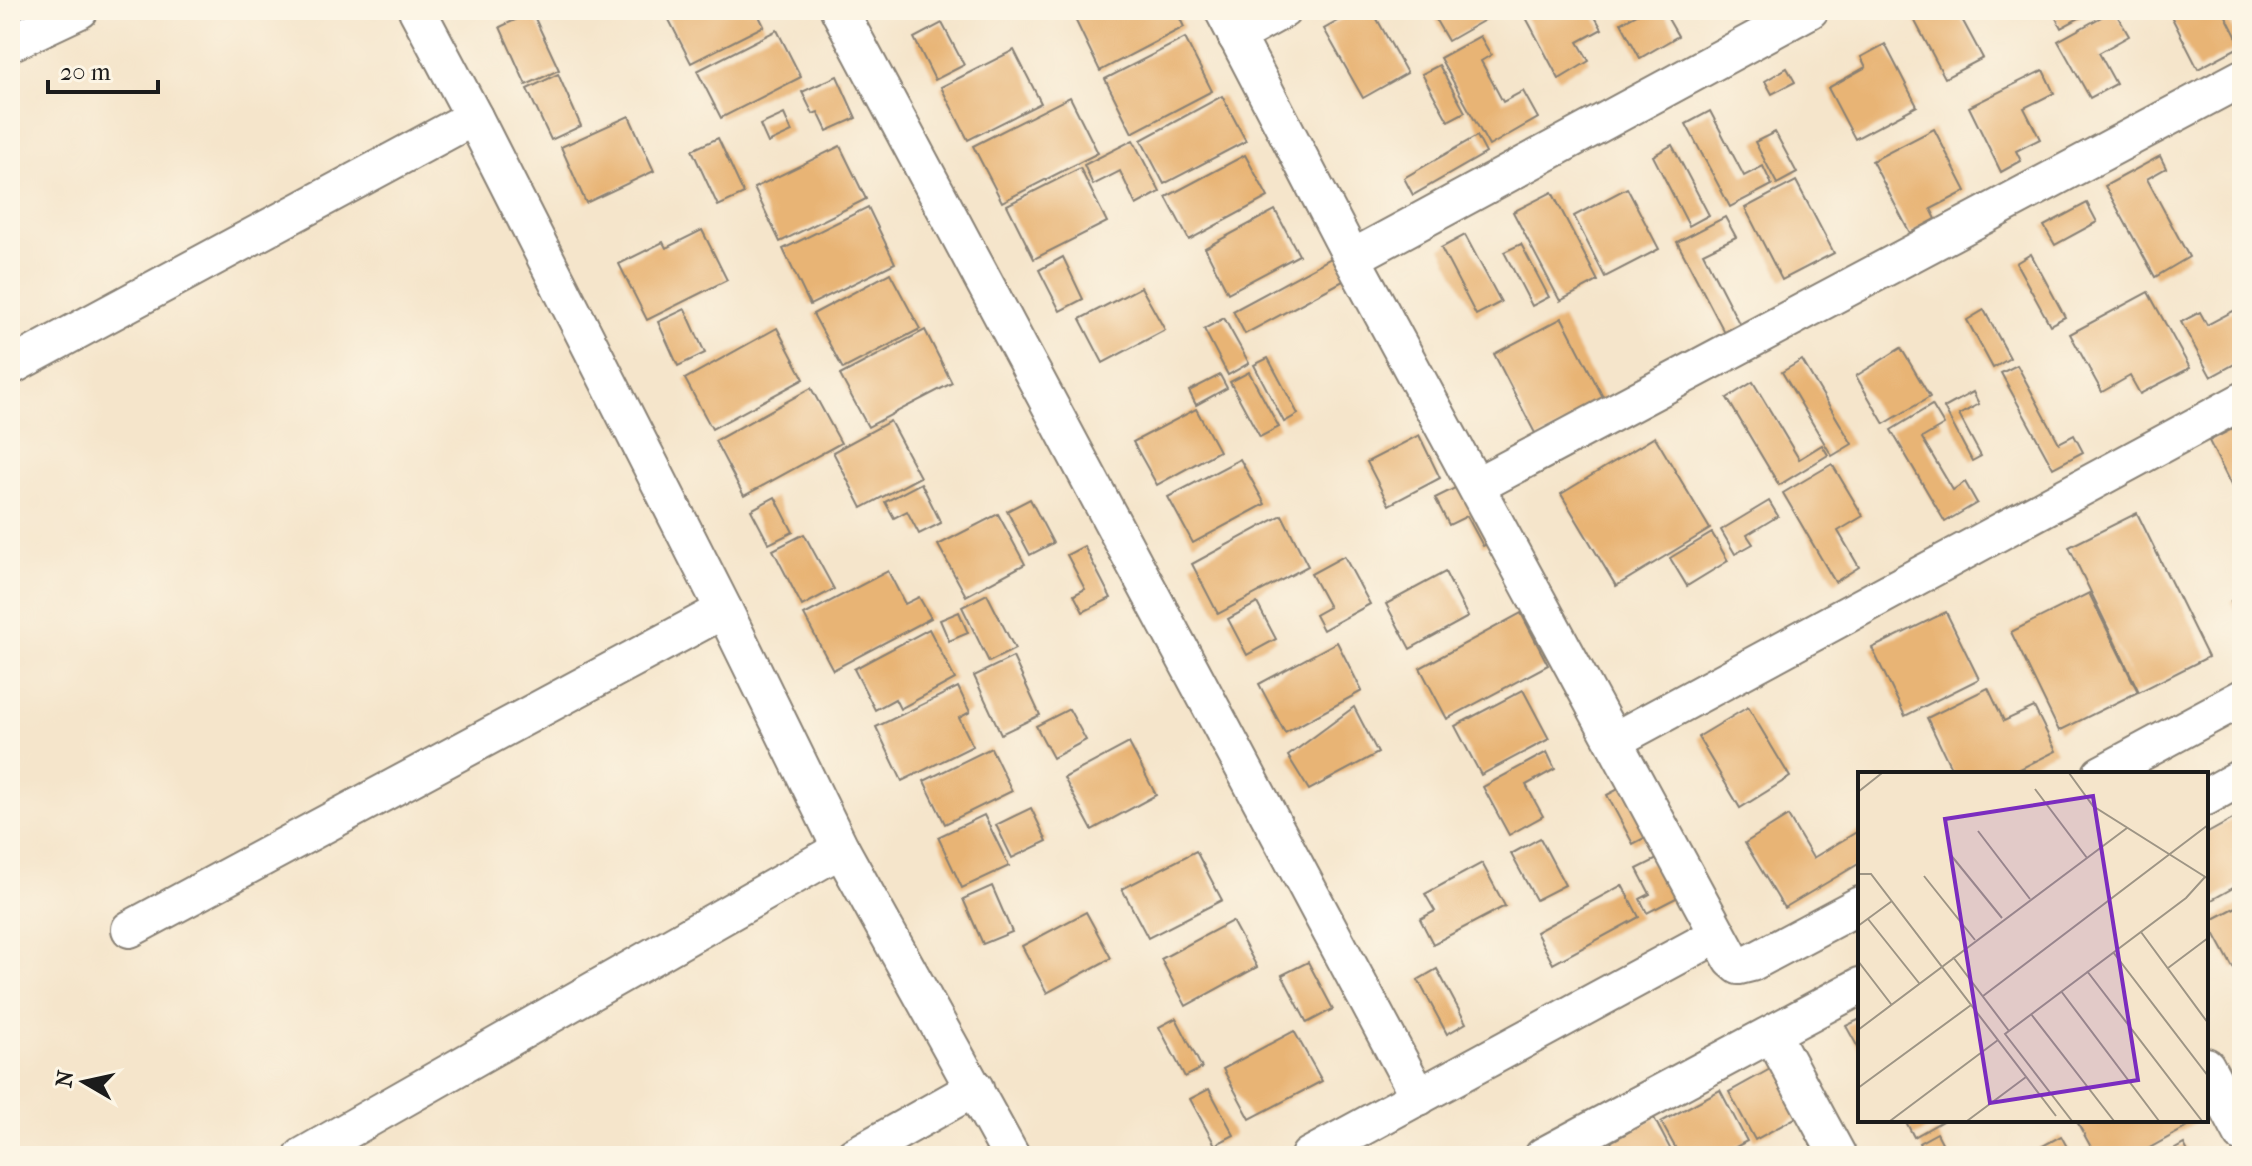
<svg xmlns="http://www.w3.org/2000/svg" width="2252" height="1166" font-family="'IM FELL French Canon',serif">
<rect width="100%" height="100%" fill="#fcf5e5"/>
<filter id="ink" filterUnits="userSpaceOnUse"><feTurbulence type="fractalNoise" baseFrequency=".0125" numOctaves="2"/><feDisplacementMap in="SourceGraphic" scale="16" xChannelSelector="R" yChannelSelector="G"/><feConvolveMatrix kernelMatrix="1 2 1 2 8 2 1 2 1" color-interpolation-filters="sRGB"/></filter>
<filter id="wash" filterUnits="userSpaceOnUse"><feTurbulence type="fractalNoise" baseFrequency=".006" numOctaves="4" result="noise"/><feDisplacementMap in="SourceGraphic" scale="32" xChannelSelector="R" yChannelSelector="G"/><feGaussianBlur stdDeviation="1.8" result="paint"/><feColorMatrix in="noise" values="0 0 0 0 0 0 0 0 0 0 0 0 0 0 0 0 0 1.4 0 .05"/><feComposite in="paint" operator="in"/></filter>
<g filter="url(#wash)">
<rect width="100%" height="100%" fill="#f5e5cb"/>
<g id="blocks">
<g fill="#e8b475">
<polygon points="664,10 756,10 764,26 691,63"/>
<polygon points="1083,10 1176,10 1184,27 1100,71 1073,15"/>
<polygon points="1358,10 1372,10 1407,73 1363,98 1324,29"/>
<polygon points="1430,10 1486,10 1490,17 1448,41"/>
<polygon points="1531,10 1591,10 1602,29 1578,42 1589,61 1559,79 1524,14"/>
<polygon points="1644,10 1663,10 1678,36 1640,58 1621,23"/>
<polygon points="1909,10 1957,10 1983,58 1945,78"/>
<polygon points="2052,10 2094,10 2061,28"/>
<polygon points="2114,10 2129,36 2099,53 2116,84 2090,98 2058,41"/>
<polygon points="2168,10 2223,10 2241,46 2198,69"/>
<polygon points="532,12 559,70 526,85 500,27"/>
<polygon points="942,23 964,65 935,80 914,38"/>
<polygon points="777,30 801,77 721,118 697,71"/>
<polygon points="1480,36 1491,55 1481,61 1503,102 1523,91 1538,118 1489,146 1440,58"/>
<polygon points="1185,38 1212,91 1132,133 1105,79"/>
<polygon points="1885,44 1917,106 1855,139 1828,88 1866,67 1861,57"/>
<polygon points="1014,50 1041,103 968,140 941,87"/>
<polygon points="1439,65 1465,112 1448,121 1422,74"/>
<polygon points="1787,68 1795,82 1772,94 1765,81"/>
<polygon points="2043,70 2054,93 2024,108 2040,139 2016,151 2021,161 2001,172 1969,107"/>
<polygon points="558,74 581,126 551,140 527,89"/>
<polygon points="837,76 856,118 827,131 818,112 813,114 802,92"/>
<polygon points="1222,96 1246,141 1164,184 1141,140"/>
<polygon points="1070,97 1098,153 1002,202 973,146"/>
<polygon points="1710,111 1744,176 1763,166 1772,185 1730,207 1686,124"/>
<polygon points="784,114 792,132 768,143 760,125"/>
<polygon points="629,116 654,171 586,203 561,147"/>
<polygon points="1934,129 1966,191 1931,209 1936,219 1910,233 1872,161"/>
<polygon points="1775,132 1797,173 1777,184 1755,142"/>
<polygon points="1477,136 1486,153 1413,195 1404,178"/>
<polygon points="718,138 744,194 718,206 692,150"/>
<polygon points="1133,140 1160,192 1136,205 1120,171 1093,185 1084,165"/>
<polygon points="1672,145 1709,215 1689,226 1653,156"/>
<polygon points="840,146 866,199 780,242 754,188"/>
<polygon points="1245,155 1268,197 1189,240 1166,197"/>
<polygon points="2160,156 2166,168 2147,179 2189,257 2155,277 2105,186"/>
<polygon points="1080,168 1107,222 1034,259 1007,205"/>
<polygon points="1796,181 1834,253 1782,280 1745,208"/>
<polygon points="1627,188 1659,249 1605,277 1574,216"/>
<polygon points="1552,192 1598,281 1560,301 1513,212"/>
<polygon points="2087,203 2097,222 2055,245 2044,226"/>
<polygon points="868,207 895,263 810,305 783,249"/>
<polygon points="1275,210 1299,255 1228,293 1205,248"/>
<polygon points="1725,217 1736,237 1703,253 1742,329 1727,337 1677,242"/>
<polygon points="702,230 727,280 647,320 619,264 663,242 666,248"/>
<polygon points="1465,235 1501,302 1476,315 1441,248"/>
<polygon points="1521,244 1549,297 1532,306 1504,252"/>
<polygon points="1344,251 1356,274 1245,334 1233,311"/>
<polygon points="2031,254 2065,317 2050,325 2016,263"/>
<polygon points="1063,257 1083,299 1060,311 1039,270"/>
<polygon points="890,273 920,329 843,369 813,314"/>
<polygon points="1141,287 1165,330 1103,363 1080,319"/>
<polygon points="2148,292 2190,368 2140,394 2130,376 2102,392 2070,334"/>
<polygon points="685,309 705,353 678,366 658,322"/>
<polygon points="1984,310 2010,358 1993,368 1967,320"/>
<polygon points="2235,310 2240,319 2242,318 2242,360 2211,377 2181,322 2200,312 2207,325"/>
<polygon points="1224,318 1249,363 1228,375 1204,329"/>
<polygon points="1562,318 1606,403 1538,439 1494,354"/>
<polygon points="777,328 804,379 712,429 685,379"/>
<polygon points="925,330 952,383 868,427 840,375"/>
<polygon points="1901,348 1930,397 1884,424 1856,376"/>
<polygon points="1268,358 1298,414 1284,422 1254,365"/>
<polygon points="1802,360 1852,444 1832,456 1782,372"/>
<polygon points="2017,365 2059,443 2074,435 2083,452 2053,468 2001,373"/>
<polygon points="1249,372 1279,427 1260,437 1230,382"/>
<polygon points="1220,375 1227,388 1196,405 1189,391"/>
<polygon points="1753,382 1799,459 1822,445 1828,455 1779,485 1727,398"/>
<polygon points="811,388 841,443 744,496 715,441"/>
<polygon points="1973,392 1979,404 1959,415 1981,456 1972,461 1944,408"/>
<polygon points="1932,405 1944,425 1922,438 1953,490 1965,482 1977,503 1945,522 1891,430"/>
<polygon points="1196,409 1219,451 1157,485 1133,442"/>
<polygon points="890,421 920,477 862,508 833,452"/>
<polygon points="2242,424 2242,507 2209,441"/>
<polygon points="1419,435 1440,478 1389,505 1367,462"/>
<polygon points="1655,437 1710,529 1616,586 1561,494"/>
<polygon points="1240,459 1265,504 1193,543 1168,497"/>
<polygon points="1832,464 1863,516 1838,531 1859,567 1835,582 1783,493"/>
<polygon points="921,483 941,523 919,534 907,511 894,518 885,502"/>
<polygon points="1463,484 1492,542 1483,546 1467,516 1449,525 1435,498"/>
<polygon points="775,497 793,532 769,544 751,510"/>
<polygon points="1030,499 1053,543 1030,555 1007,511"/>
<polygon points="1769,501 1778,516 1747,535 1753,544 1735,554 1721,530"/>
<polygon points="2137,513 2208,657 2139,692 2069,547"/>
<polygon points="998,514 1025,564 966,596 938,545"/>
<polygon points="1282,515 1308,566 1218,614 1192,564"/>
<polygon points="1712,533 1728,561 1687,586 1670,558"/>
<polygon points="804,534 834,589 802,606 773,550"/>
<polygon points="1084,546 1111,598 1083,612 1074,595 1085,589 1067,555"/>
<polygon points="1344,556 1370,604 1323,630 1315,615 1329,607 1311,574"/>
<polygon points="888,571 905,604 919,597 931,618 833,670 804,615"/>
<polygon points="1445,572 1468,617 1410,649 1386,604"/>
<polygon points="2089,593 2138,692 2059,731 2011,632"/>
<polygon points="987,594 1015,649 989,662 962,607"/>
<polygon points="2242,595 2242,624 2231,601"/>
<polygon points="1257,603 1276,639 1247,655 1228,619"/>
<polygon points="959,612 968,633 949,641 940,620"/>
<polygon points="1946,612 1979,679 1905,716 1872,648"/>
<polygon points="1521,613 1548,665 1447,719 1420,668"/>
<polygon points="929,629 955,679 900,709 895,699 875,710 854,669"/>
<polygon points="1337,642 1362,691 1285,733 1259,684"/>
<polygon points="1013,657 1040,715 1001,734 974,676"/>
<polygon points="958,687 970,712 959,718 973,746 902,781 876,727"/>
<polygon points="1988,688 2004,721 2034,707 2056,751 2010,774 1954,774 1927,718"/>
<polygon points="1523,690 1549,739 1481,775 1455,726"/>
<polygon points="1354,707 1378,753 1309,790 1288,756"/>
<polygon points="1748,707 1790,777 1740,808 1698,737"/>
<polygon points="1069,709 1086,740 1053,758 1036,726"/>
<polygon points="1129,743 1156,795 1092,830 1064,778"/>
<polygon points="991,748 1012,791 945,824 924,781"/>
<polygon points="1547,752 1555,769 1526,785 1543,816 1509,835 1483,787"/>
<polygon points="1624,786 1650,835 1633,844 1607,795"/>
<polygon points="1031,808 1047,841 1012,858 996,825"/>
<polygon points="2242,814 2242,883 2206,903 2206,834"/>
<polygon points="984,815 1009,866 962,888 938,837"/>
<polygon points="1788,816 1813,858 1860,830 1860,863 1784,908 1745,843"/>
<polygon points="1540,838 1565,885 1536,900 1511,854"/>
<polygon points="1196,851 1222,900 1148,938 1122,889"/>
<polygon points="1661,857 1680,896 1647,913 1640,899 1650,894 1637,869"/>
<polygon points="1482,863 1505,906 1433,944 1420,919 1435,911 1425,894"/>
<polygon points="1622,885 1639,917 1553,964 1536,932"/>
<polygon points="992,886 1012,932 983,944 963,899"/>
<polygon points="2242,904 2242,963 2233,968 2208,922"/>
<polygon points="1086,912 1111,958 1047,993 1022,946"/>
<polygon points="1232,921 1257,967 1186,1006 1161,959"/>
<polygon points="1308,962 1333,1009 1307,1023 1282,975"/>
<polygon points="1437,969 1466,1023 1447,1034 1418,980"/>
<polygon points="1176,1018 1202,1068 1185,1077 1159,1027"/>
<polygon points="1860,1019 1860,1051 1846,1026"/>
<polygon points="1294,1031 1322,1081 1250,1119 1223,1069"/>
<polygon points="1781,1063 1808,1111 1755,1140 1729,1092"/>
<polygon points="1209,1089 1234,1135 1215,1145 1190,1099"/>
<polygon points="1720,1090 1747,1141 1719,1156 1680,1156 1661,1122"/>
<polygon points="1654,1118 1673,1154 1668,1156 1619,1156 1611,1142"/>
<polygon points="1905,1120 1944,1120 1914,1137"/>
<polygon points="2076,1120 2195,1120 2196,1122 2135,1156 2096,1156"/>
<polygon points="1937,1133 1949,1156 1926,1156 1919,1143"/>
<polygon points="2061,1136 2072,1156 2040,1156 2037,1149"/>
<polygon points="2184,1144 2190,1156 2163,1156"/>
</g>
</g>
</g>
<g filter="url(#ink)">
<use href="#blocks" fill-opacity="0" stroke="#888074" stroke-width="2"/>
<g fill="none" stroke-linecap="round" stroke-linejoin="round">
<defs>
<g id="minor">
<polyline points="417,10 474,117 724,610 841,849 1011,1156"/>
<polyline points="839,10 1419,1097"/>
<polyline points="1223,10 1352,258 1732,960 1739,966 1751,963 1860,905"/>
<polyline points="1236,36 1283,10"/>
<polyline points="10,43 80,10"/>
<polyline points="1352,258 1810,10"/>
<polyline points="10,367 474,117"/>
<polyline points="1476,486 2242,78"/>
<polyline points="1615,740 2242,401"/>
<polyline points="2101,774 2242,698"/>
<polyline points="2206,797 2242,777"/>
<polyline points="130,929 724,610"/>
<polyline points="1772,1034 1838,1156"/>
<polyline points="2206,1066 2242,1134"/>
<polyline points="303,1156 841,849"/>
<polyline points="854,1156 975,1088"/>
<polyline points="1309,1156 1717,935"/>
<polyline points="1543,1156 1860,986"/>
</g>
</defs>
<use href="#minor" stroke="#888074" stroke-width="40"/>
<use href="#minor" stroke="#fff" stroke-width="36"/>
</g>
</g>
<g transform="translate(1858 772)">
<rect width="350" height="350" fill="#f5e5cb"/>
<path fill="none" stroke="#9e9585" stroke-width="2" d="M211,1l24,33 114,72M177,17l52,69M0,20l24,-19M120,59l52,68M92,82l52,64M0,102h13l185,242M66,104l51,64M10,147l51,64M0,154l34,-25M283,160l67,91M255,180l95,124M95,185l56,74M0,189l33,43M310,196l40,-30M229,199l115,150M203,219l98,130M125,224l225,-171M173,242l83,107M0,258l269,-202M0,316l113,-83M32,349l108,-81M109,349l59,-44M214,349l-67,-87 181,-136 19,-21"/>
<path fill="#7b2cbf" fill-opacity="0.15" stroke="#7b2cbf" stroke-width="4" d="M235,24l45,284 -148,23 -45,-284z"/>
<rect width="350" height="350" fill="none" stroke="#1c1c1c" stroke-width="4"/>
</g>
<rect width="2252" height="1166" fill="none" stroke="#fcf5e5" stroke-width="40"/>
<g transform="translate(84 1082) rotate(279)" stroke="#fcf5e5" stroke-width="6" paint-order="stroke">
<path d="M0-6L14 30L0 20L-14 30Z" fill="#1c1c1c"/>
<text y="-12" font-size="22" font-weight="bold" text-anchor="middle" fill="#1c1c1c">N</text>
</g>
<path d="M48 80v12h110v-12" fill="none" stroke="#1c1c1c" stroke-width="4"/>
<text x="60" y="80" font-size="24" fill="#1c1c1c" stroke="#fcf5e5" stroke-width="6" paint-order="stroke">20 m</text>
</svg>
